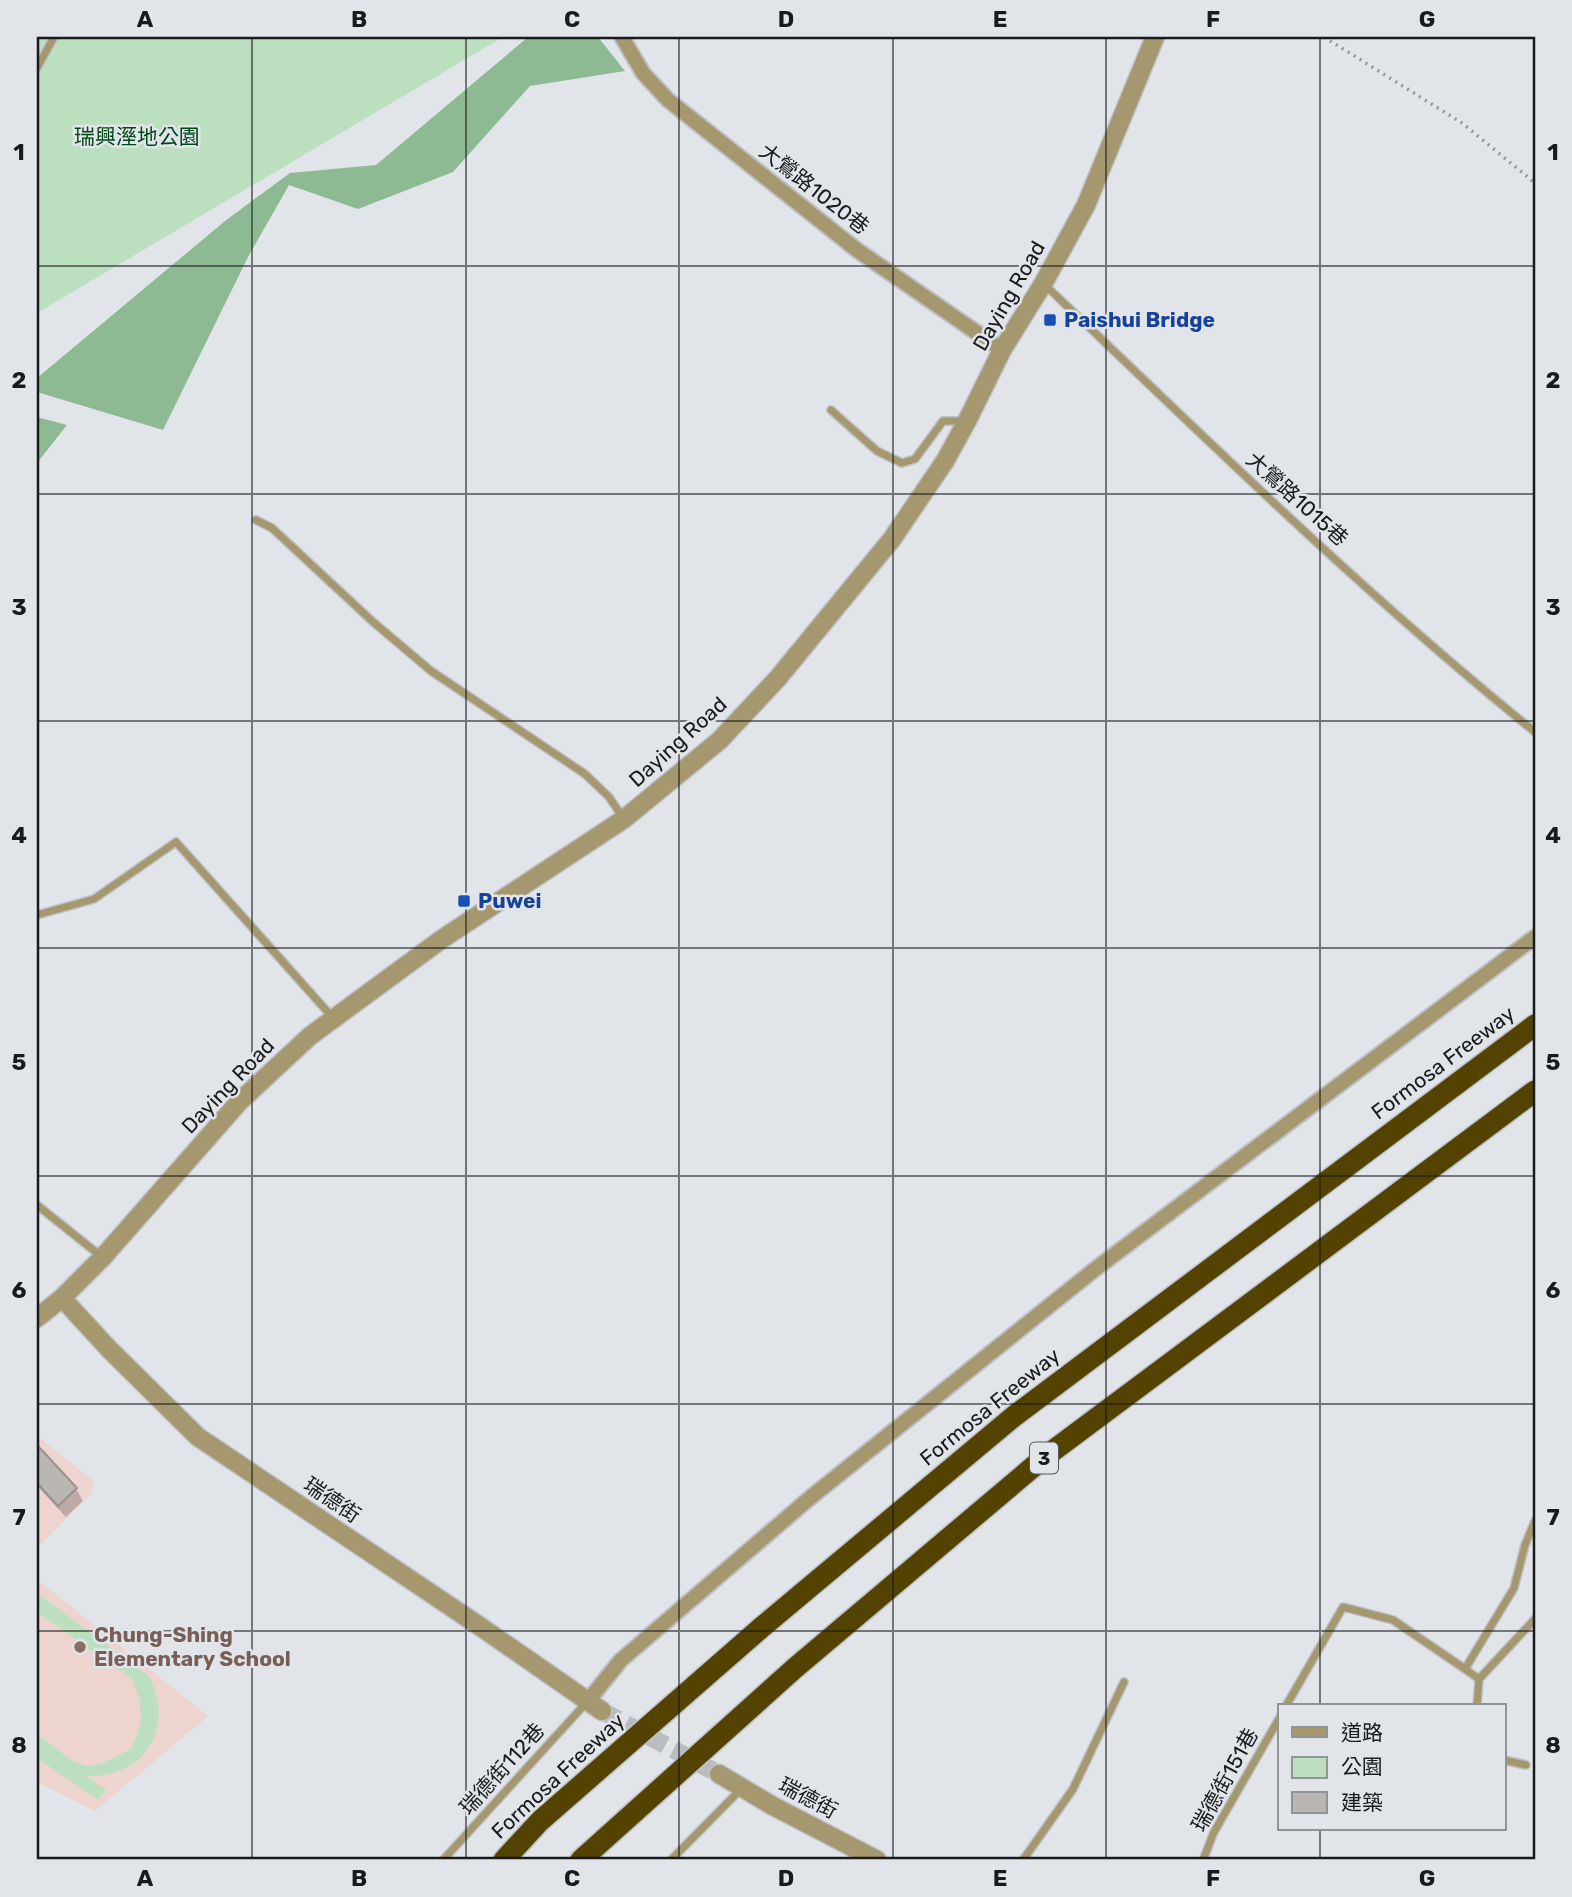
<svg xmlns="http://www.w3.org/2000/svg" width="1572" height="1897" font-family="Rubik,'Noto Sans TC',sans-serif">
<rect width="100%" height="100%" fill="#e1e5ea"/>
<g fill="#eed4ce">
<polygon points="37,1435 93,1481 92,1493 37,1548"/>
<polygon points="37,1579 208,1716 95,1811 37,1782"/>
</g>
<g fill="#bce0bf">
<polygon points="37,37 503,37 37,313"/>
<path d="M37,1593l112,83c27,52 -5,103 -64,100l21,13 -8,11 -61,-42v-24l37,28 14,4 15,-3 29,-15 6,-16 3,-14 -1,-15 -7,-23 -96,-68z"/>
</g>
<g fill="#8eba93">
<polygon points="528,37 598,37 625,71 530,86 453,172 358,209 289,185 248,257 163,430 37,392 37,378 225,221 290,173 376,165"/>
<polygon points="37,417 67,425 37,463"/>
</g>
<polygon fill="#0003" points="37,1447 76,1489 83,1501 66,1517 37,1486"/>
<polygon fill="#bab6b2" stroke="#989390" stroke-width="2" points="37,1445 77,1488 58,1506 37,1483"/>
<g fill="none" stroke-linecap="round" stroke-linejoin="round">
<polyline stroke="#b9bcc1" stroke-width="18" stroke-dasharray="18 9" stroke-linecap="butt" points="602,1711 719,1774"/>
<defs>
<g id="service">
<polyline points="37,68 54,37"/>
<path d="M1044,284c160,153 319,309 491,448"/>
<polyline points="831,410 877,451 902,463 915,459 943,421 967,421"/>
<polyline points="256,520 272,528 372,621 431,671 585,774 609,797 624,819"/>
<polyline points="37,915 94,899 176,842 334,1019"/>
<polyline points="37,1205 102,1257"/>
<polyline points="1465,1669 1479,1679 1477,1706"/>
<polyline points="1479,1679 1535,1619"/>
<polyline points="1286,1706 1343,1607 1393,1620 1465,1669 1514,1588 1525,1545 1535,1521"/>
<polyline points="1504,1760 1526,1765"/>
<polyline points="443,1860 586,1703"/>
<polyline points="671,1860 742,1788"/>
<polyline points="1023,1860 1073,1789 1124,1682"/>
<polyline points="1203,1860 1214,1832 1280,1717"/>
</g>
<g id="minor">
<polyline points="622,37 643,73 668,100 857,250 1002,350"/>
<polyline points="588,1701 621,1660 811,1497 1094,1270 1535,937"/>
</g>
<g id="tertiary">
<polyline points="62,1298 109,1349 198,1437 478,1625 602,1711"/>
<polyline points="37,1318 62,1298 103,1257 239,1102 310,1036 442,939 624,819 720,740 778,678 892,539 945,461 967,421 1002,350 1043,284 1086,205 1155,37"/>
<polyline points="719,1774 773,1806 877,1860"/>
</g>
<g id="motorway">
<polyline points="504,1860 540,1821 762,1627 1013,1417 1535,1025"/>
<polyline points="581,1860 795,1668 1046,1456 1535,1091"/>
</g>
</defs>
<use href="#service" stroke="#bdc0c5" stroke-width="10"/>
<use href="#minor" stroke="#bdc0c5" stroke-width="18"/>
<use href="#tertiary" stroke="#bdc0c5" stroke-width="21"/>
<use href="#motorway" stroke="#bdc0c5" stroke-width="24"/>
<polyline stroke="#929599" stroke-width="3.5" stroke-dasharray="2 5" stroke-linecap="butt" points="1324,37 1462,123 1535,183"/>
<use href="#service" stroke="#a5986e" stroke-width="7"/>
<use href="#minor" stroke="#a5986e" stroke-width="14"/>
<use href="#tertiary" stroke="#a5986e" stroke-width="18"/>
<use href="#motorway" stroke="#534200" stroke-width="21"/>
</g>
<path fill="none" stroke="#181a1b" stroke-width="2" stroke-opacity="0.55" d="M252,37v1823M466,37v1823M679,37v1823M893,37v1823M1106,37v1823M1320,37v1669M37,266h1498M37,494h1498M37,721h1498M37,948h1498M37,1176h1498M37,1404h1498M37,1631h1498M1320,1829v31"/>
<g fill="#1a4fb4" stroke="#e1e5ea" stroke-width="2.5">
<rect x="1043" y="313" width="14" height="14" rx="3.5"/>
<rect x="457" y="894" width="14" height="14" rx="3.5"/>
</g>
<circle fill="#8d6e63" stroke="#e1e5ea" stroke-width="2.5" cx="80" cy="1647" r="7"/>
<g text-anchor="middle" stroke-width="5" stroke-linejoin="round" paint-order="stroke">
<rect fill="#e1e5ea" stroke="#545759" stroke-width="2" x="1030" y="1442.5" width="28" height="31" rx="5"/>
<g font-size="19" font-weight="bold" fill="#181a1b">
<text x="1044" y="1465">3</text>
</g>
<g font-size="21" fill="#004715" stroke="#e1e5ea">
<text x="137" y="144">瑞興溼地公園</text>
</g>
<g font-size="21" fill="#181a1b" stroke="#e1e5ea">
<text transform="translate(814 189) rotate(38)" y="7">大鶯路1020巷</text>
<text transform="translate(1009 296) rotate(-60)" y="7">Daying Road</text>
<text transform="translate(1297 499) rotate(42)" y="7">大鶯路1015巷</text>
<text transform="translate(678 742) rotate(-42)" y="7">Daying Road</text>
<text transform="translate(1443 1063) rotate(-37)" y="7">Formosa Freeway</text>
<text transform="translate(228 1086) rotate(-46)" y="7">Daying Road</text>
<text transform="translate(990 1407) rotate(-39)" y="7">Formosa Freeway</text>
<text transform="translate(332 1500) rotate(34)" y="7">瑞德街</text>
<text transform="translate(502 1769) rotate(-48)" y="7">瑞德街112巷</text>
<text transform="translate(558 1776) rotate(-43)" y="7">Formosa Freeway</text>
<text transform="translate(1225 1780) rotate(-61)" y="7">瑞德街151巷</text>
<text transform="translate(808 1798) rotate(28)" y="7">瑞德街</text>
</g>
<g font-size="21" font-weight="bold" fill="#164399" stroke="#e1e5ea" text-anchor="start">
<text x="1064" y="327">Paishui Bridge</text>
<text x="478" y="908">Puwei</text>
</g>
<g font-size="21" font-weight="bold" fill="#785e54" stroke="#e1e5ea" text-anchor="start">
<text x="94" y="1642">Chung-Shing<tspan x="94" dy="24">Elementary School</tspan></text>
</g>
</g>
<rect width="1572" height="1897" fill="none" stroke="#e1e5ea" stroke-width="77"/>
<rect x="1278" y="1704" width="228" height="126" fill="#e1e5ea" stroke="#919497" stroke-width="2"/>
<rect x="1292" y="1727" width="35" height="10" fill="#a5986e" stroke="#919497" stroke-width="2"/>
<text x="1341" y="1740" font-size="21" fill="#181a1b">道路</text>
<rect x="1292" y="1757" width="35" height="21" fill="#bce0bf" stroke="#919497" stroke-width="2"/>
<text x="1341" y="1774" font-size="21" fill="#181a1b">公園</text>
<rect x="1292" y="1792" width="35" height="21" fill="#bab6b2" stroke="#919497" stroke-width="2"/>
<text x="1341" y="1810" font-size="21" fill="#181a1b">建築</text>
<rect x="38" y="38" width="1496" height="1820" fill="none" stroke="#181a1b" stroke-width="2.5"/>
<g font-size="23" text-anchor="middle" font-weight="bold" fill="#181a1b">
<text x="145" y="27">A</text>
<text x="359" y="27">B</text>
<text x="572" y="27">C</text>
<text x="786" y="27">D</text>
<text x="1000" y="27">E</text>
<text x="1213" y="27">F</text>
<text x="1427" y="27">G</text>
<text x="19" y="160">1</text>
<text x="1553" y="160">1</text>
<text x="19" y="388">2</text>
<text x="1553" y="388">2</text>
<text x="19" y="615">3</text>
<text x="1553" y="615">3</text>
<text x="19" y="843">4</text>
<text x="1553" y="843">4</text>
<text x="19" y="1070">5</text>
<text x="1553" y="1070">5</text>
<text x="19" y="1298">6</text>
<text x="1553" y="1298">6</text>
<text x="19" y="1525">7</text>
<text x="1553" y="1525">7</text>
<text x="19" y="1753">8</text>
<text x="1553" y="1753">8</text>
<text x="145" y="1886">A</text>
<text x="359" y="1886">B</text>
<text x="572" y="1886">C</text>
<text x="786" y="1886">D</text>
<text x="1000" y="1886">E</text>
<text x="1213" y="1886">F</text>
<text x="1427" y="1886">G</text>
</g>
</svg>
